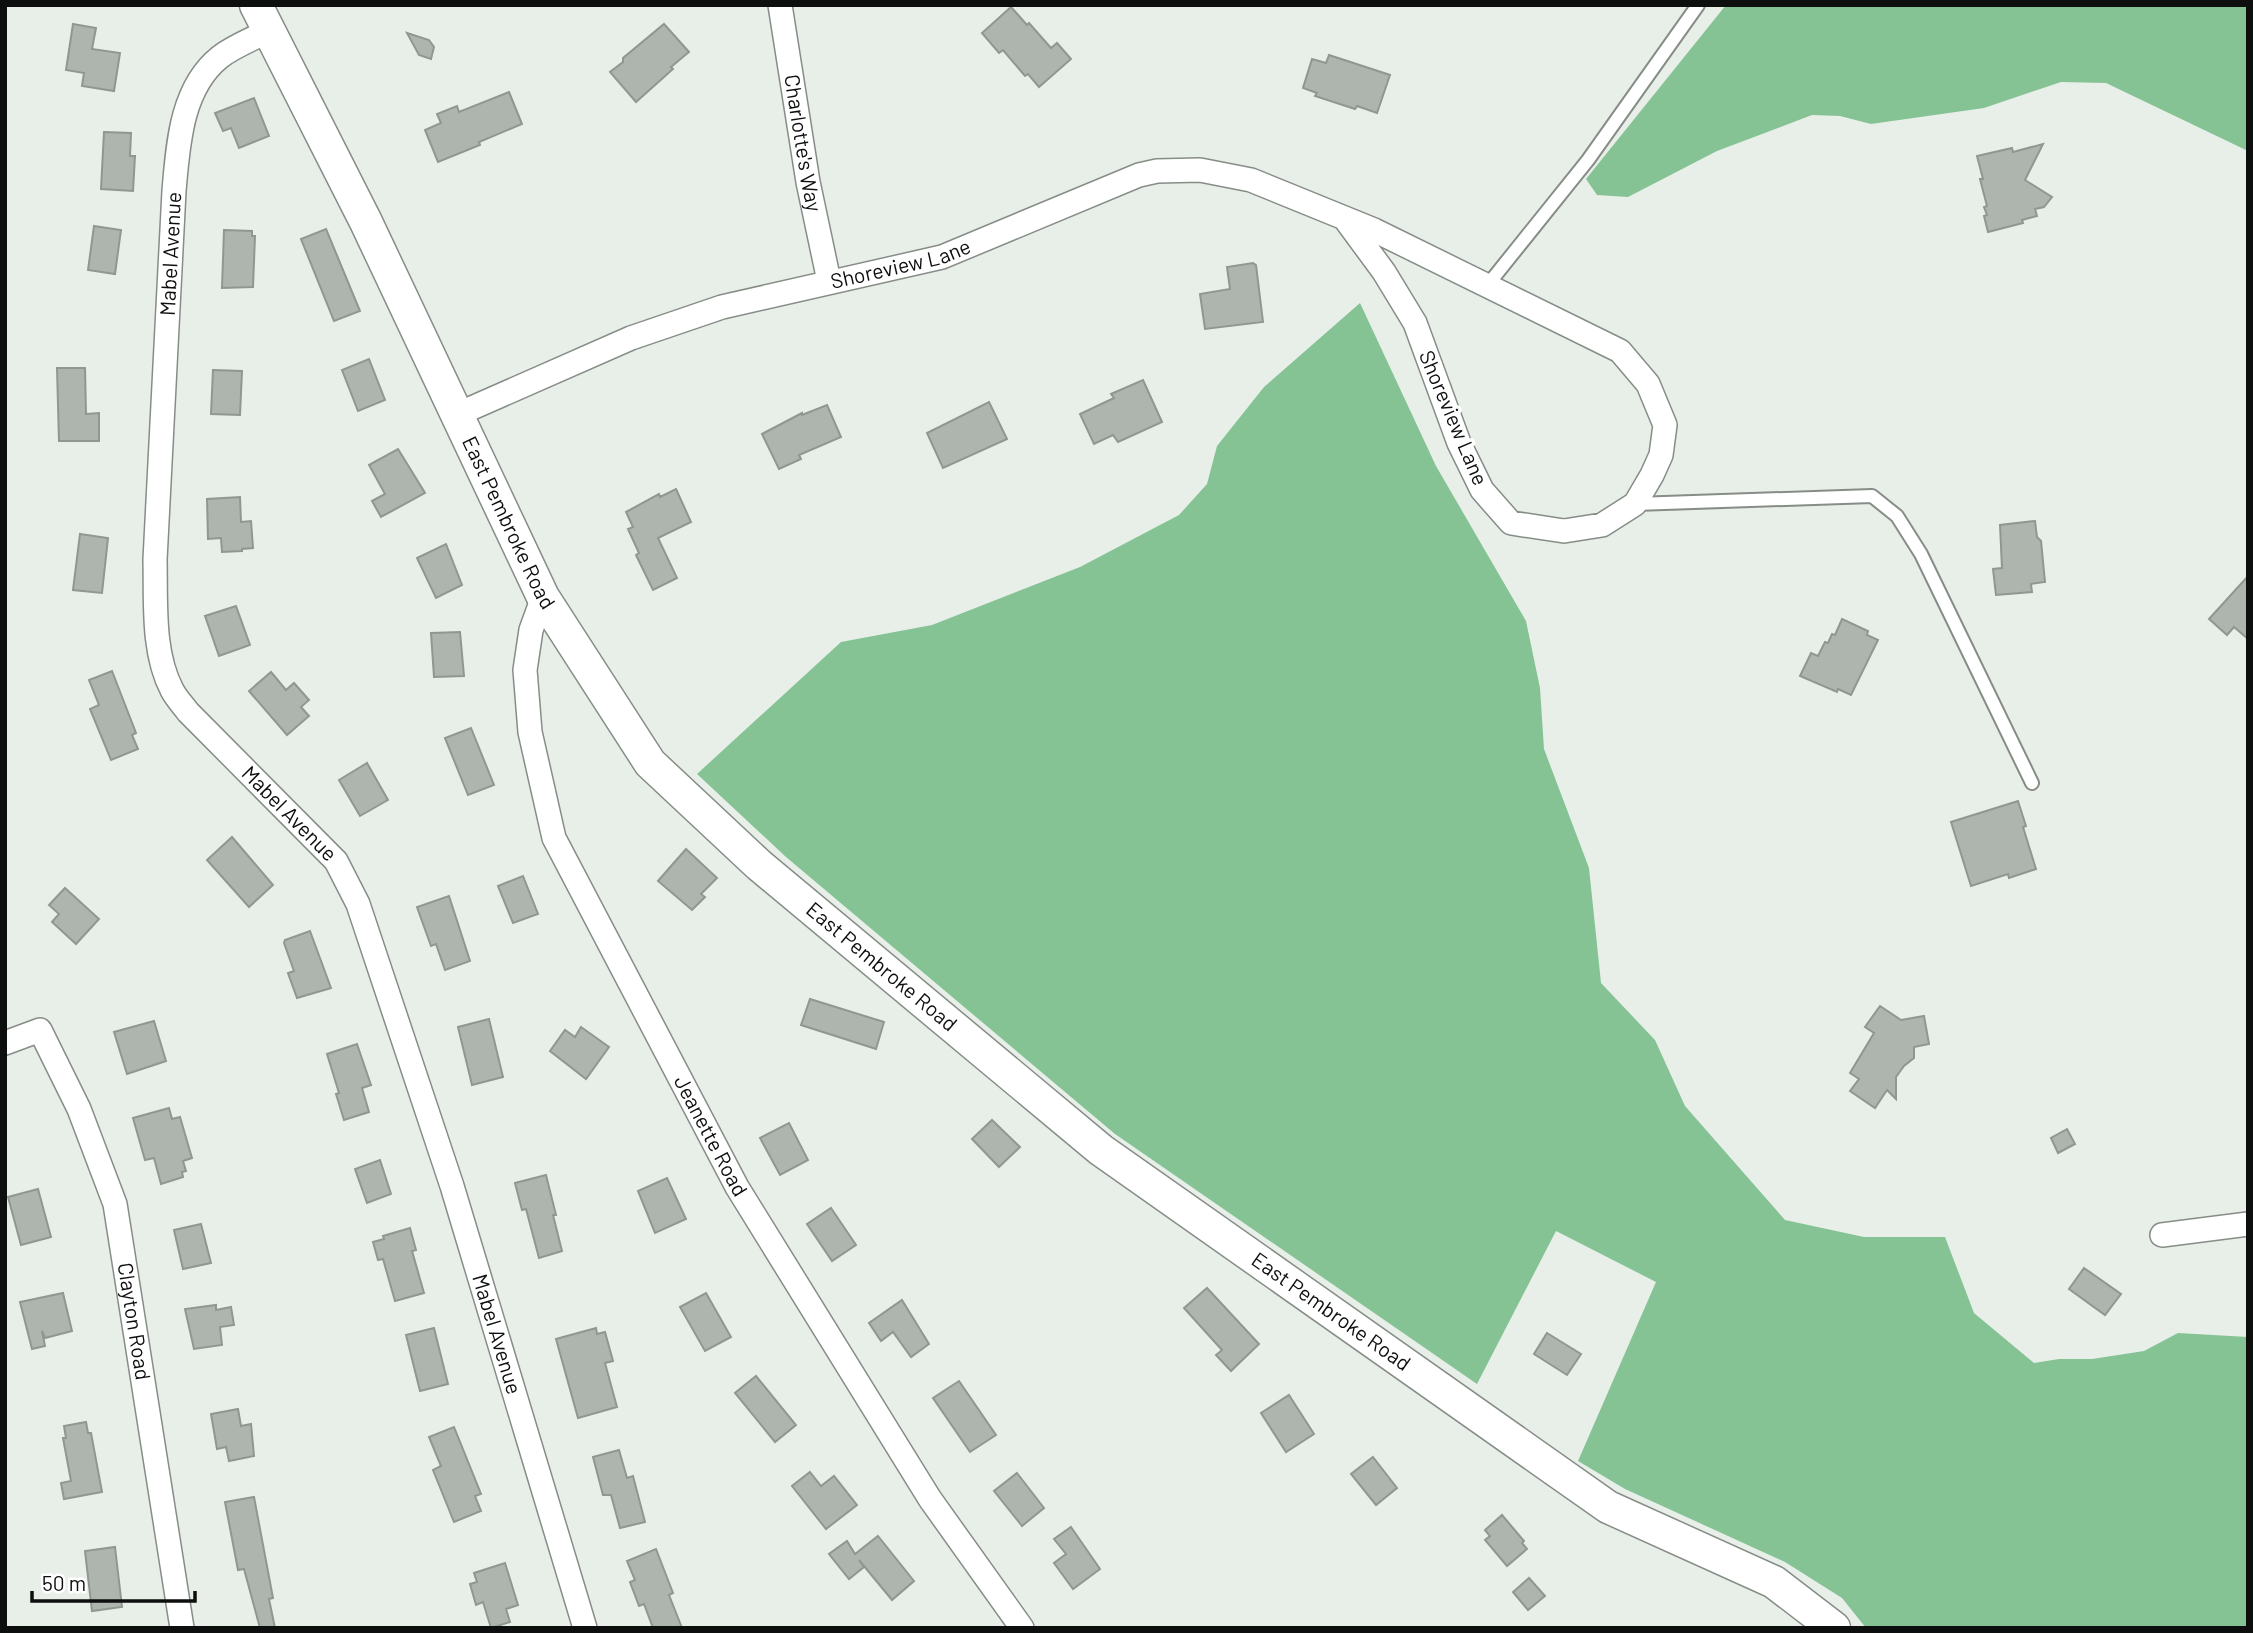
<svg xmlns="http://www.w3.org/2000/svg" width="2253" height="1633" font-family="Barlow,sans-serif">
<rect width="100%" height="100%" fill="#e8efe9"/>
<g fill="#85c395">
<polygon points="1726,5 2248,5 2248,151 2106,83 2061,82 1984,108 1871,124 1840,116 1812,115 1717,151 1628,197 1597,195 1586,179"/>
<polygon points="1360,303 1436,466 1526,621 1540,688 1544,749 1589,868 1601,983 1655,1040 1685,1106 1785,1220 1864,1237 1945,1237 1974,1313 2034,1363 2059,1359 2092,1359 2144,1351 2178,1333 2248,1337 2248,1628 1866,1628 1842,1598 1785,1562 1625,1489 1578,1461 1656,1282 1556,1231 1477,1384 1115,1134 786,857 697,774 841,642 932,625 1080,567 1179,515 1207,484 1217,446 1264,387"/>
</g>
<g fill="#aeb5af" stroke="#909791" stroke-width="2">
<polygon points="1011,7 1027,25 1029,23 1051,48 1057,43 1071,59 1039,87 1028,74 1025,76 1003,50 999,53 982,33"/>
<polygon points="73,24 96,28 92,49 120,53 114,91 82,86 84,73 66,70"/>
<polygon points="664,24 689,52 671,67 673,69 636,102 610,72 623,62 623,58"/>
<polygon points="407,33 429,40 434,47 431,59 419,55"/>
<polygon points="1329,55 1390,75 1377,113 1357,106 1355,109 1315,96 1317,93 1303,88 1312,59 1326,63"/>
<polygon points="509,92 522,124 479,142 480,145 438,162 425,130 441,123 437,114 457,106 459,112"/>
<polygon points="254,98 269,136 239,148 231,128 223,131 215,113"/>
<polygon points="104,132 131,133 130,156 135,156 133,191 101,189"/>
<polygon points="2043,144 2025,180 2052,197 2044,207 2035,209 2037,216 2022,220 2023,223 1988,232 1984,216 1987,215 1984,207 1987,206 1980,179 1983,179 1977,156 2012,148 2013,152"/>
<polygon points="94,226 121,230 115,274 88,270"/>
<polygon points="326,229 360,311 334,321 301,239"/>
<polygon points="224,230 252,231 252,236 255,236 253,287 222,288"/>
<polygon points="1253,263 1256,265 1263,322 1205,329 1200,294 1230,289 1227,267"/>
<polygon points="369,359 385,400 358,411 342,370"/>
<polygon points="57,368 85,368 86,414 99,413 99,441 59,441"/>
<polygon points="213,370 242,371 240,415 211,414"/>
<polygon points="1143,380 1162,422 1118,442 1113,435 1094,444 1080,414 1114,398 1111,394"/>
<polygon points="989,402 1007,439 943,468 927,433"/>
<polygon points="827,405 841,437 799,455 801,459 779,469 762,434 802,413 802,415"/>
<polygon points="398,449 425,493 381,517 372,501 385,494 369,465"/>
<polygon points="676,489 691,522 658,538 677,578 653,590 636,555 639,553 628,529 633,527 626,512 659,494 660,497"/>
<polygon points="240,497 241,522 251,521 253,548 242,549 242,551 222,552 221,538 208,539 207,499"/>
<polygon points="2035,521 2037,537 2041,541 2045,582 2031,584 2032,592 1996,595 1993,569 2002,568 2000,525"/>
<polygon points="80,534 108,538 102,593 73,590"/>
<polygon points="446,544 462,585 436,598 417,558"/>
<polygon points="2248,576 2248,639 2234,627 2227,635 2209,619"/>
<polygon points="236,606 250,645 219,656 205,616"/>
<polygon points="1842,619 1868,631 1867,635 1878,640 1851,695 1838,689 1837,692 1800,676 1811,653 1818,656 1825,642 1828,643 1832,634 1835,635"/>
<polygon points="460,632 464,676 434,677 431,633"/>
<polygon points="112,671 136,733 132,735 138,749 111,760 90,709 99,705 89,680"/>
<polygon points="271,672 286,690 294,683 309,700 301,707 309,716 287,735 249,691"/>
<polygon points="471,728 494,785 468,795 445,738"/>
<polygon points="367,763 388,800 360,816 339,780"/>
<polygon points="2018,801 2026,826 2023,827 2036,869 2009,878 2008,874 1971,886 1951,822"/>
<polygon points="232,837 273,885 249,907 207,860"/>
<polygon points="686,849 717,878 701,894 705,897 692,910 658,881"/>
<polygon points="523,876 538,914 513,923 498,886"/>
<polygon points="65,888 99,919 76,944 52,922 59,914 49,905"/>
<polygon points="449,896 470,961 445,970 436,944 431,946 417,907"/>
<polygon points="310,931 331,988 297,998 288,973 294,971 284,943 285,940"/>
<polygon points="810,999 884,1022 876,1049 801,1025"/>
<polygon points="1880,1006 1901,1020 1924,1016 1929,1044 1914,1047 1914,1058 1904,1066 1896,1077 1896,1099 1887,1090 1875,1108 1850,1091 1859,1079 1850,1073 1874,1033 1865,1027"/>
<polygon points="489,1019 503,1077 472,1085 458,1027"/>
<polygon points="154,1021 166,1061 127,1074 114,1032"/>
<polygon points="581,1027 609,1047 586,1079 550,1051 565,1030 575,1037"/>
<polygon points="357,1044 371,1085 362,1088 369,1112 344,1120 336,1094 339,1093 327,1054"/>
<polygon points="169,1108 172,1119 180,1117 192,1158 183,1161 186,1171 182,1172 183,1177 161,1184 154,1158 145,1160 133,1118"/>
<polygon points="992,1120 1020,1147 999,1167 972,1139"/>
<polygon points="789,1123 808,1160 780,1175 760,1138"/>
<polygon points="2067,1129 2075,1144 2058,1153 2051,1138"/>
<polygon points="380,1160 391,1194 367,1203 355,1169"/>
<polygon points="546,1175 556,1215 553,1215 562,1251 539,1258 526,1209 522,1210 515,1183"/>
<polygon points="667,1178 686,1219 655,1233 638,1191"/>
<polygon points="38,1189 51,1237 21,1245 8,1197"/>
<polygon points="831,1208 856,1245 832,1261 807,1224"/>
<polygon points="201,1224 211,1263 183,1269 174,1230"/>
<polygon points="410,1228 416,1250 412,1251 424,1293 395,1301 383,1259 378,1260 373,1242 384,1239 383,1236"/>
<polygon points="2084,1268 2121,1294 2105,1315 2069,1289"/>
<polygon points="1207,1288 1259,1344 1231,1371 1216,1355 1222,1350 1184,1308"/>
<polygon points="63,1293 72,1331 45,1338 42,1331 45,1346 32,1349 20,1302"/>
<polygon points="706,1293 731,1337 705,1351 680,1307"/>
<polygon points="902,1300 929,1344 911,1357 893,1332 881,1341 869,1323"/>
<polygon points="216,1305 216,1310 231,1307 234,1325 220,1327 222,1345 194,1349 185,1309"/>
<polygon points="434,1328 448,1384 420,1391 406,1335"/>
<polygon points="596,1328 597,1334 605,1332 613,1361 605,1363 617,1407 578,1418 556,1339"/>
<polygon points="1547,1333 1581,1354 1567,1375 1534,1354"/>
<polygon points="756,1376 796,1425 775,1442 735,1393"/>
<polygon points="959,1381 996,1435 970,1452 933,1398"/>
<polygon points="1289,1395 1314,1434 1286,1452 1261,1413"/>
<polygon points="238,1409 241,1426 251,1424 254,1456 229,1461 226,1447 217,1449 211,1414"/>
<polygon points="86,1422 88,1433 91,1433 102,1492 64,1499 61,1483 71,1481 63,1438 66,1438 64,1426"/>
<polygon points="454,1427 481,1494 475,1496 481,1511 454,1522 433,1470 441,1466 429,1437"/>
<polygon points="619,1450 627,1478 633,1476 645,1522 620,1528 611,1495 603,1495 593,1457"/>
<polygon points="1373,1457 1397,1488 1376,1505 1351,1474"/>
<polygon points="810,1472 821,1486 834,1476 857,1505 826,1529 792,1486"/>
<polygon points="1017,1473 1044,1508 1022,1526 994,1491"/>
<polygon points="254,1497 273,1598 269,1599 275,1628 260,1628 244,1569 238,1570 225,1502"/>
<polygon points="1502,1515 1524,1541 1522,1543 1527,1549 1507,1566 1485,1540 1490,1536 1485,1530"/>
<polygon points="1071,1527 1100,1569 1073,1589 1054,1563 1066,1554 1054,1539"/>
<polygon points="878,1536 914,1581 892,1600 859,1560 864,1567 849,1579 829,1554 847,1541 855,1554"/>
<polygon points="115,1547 122,1607 92,1611 85,1551"/>
<polygon points="656,1549 673,1593 669,1595 682,1628 653,1628 644,1604 639,1606 630,1582 635,1580 627,1561"/>
<polygon points="505,1563 518,1605 506,1609 510,1622 491,1628 483,1602 476,1605 470,1584 477,1582 474,1573"/>
<polygon points="1529,1578 1545,1596 1528,1610 1513,1592"/>
</g>
<g fill="none" stroke-linecap="round" stroke-linejoin="round">
<defs>
<g id="lane">
<polyline points="1486,287 1588,160 1698,5"/>
<polyline points="1635,504 1872,496 1897,516 1921,554 2032,783"/>
</g>
<g id="street">
<path id="s1" d="M780,5l28,177 21,99"/>
<path id="s2" d="M268,31c-15,8 -34,15 -48,26 -39,31 -42,88 -46,134l-19,369c1,42 -3,92 17,130 4,8 11,15 16,22l148,149 22,43 94,282 133,442"/>
<path id="s3" d="M456,415l175,-77 91,-31 220,-50 197,-82 18,-4 43,-1 51,10 123,50 246,121 28,33 17,41 -4,30 -9,20 -17,29 -33,21 -38,6 -53,-8 -29,-33 -23,-47 -44,-120 -31,-51 -39,-53"/>
<path id="s4" d="M543,597l-12,33 -6,40 5,62 24,106 183,349 193,312 92,129"/>
<path id="s5" d="M5,1043l35,-13 39,79 36,95 67,424"/>
<polyline points="2162,1235 2248,1224"/>
</g>
<g id="secondary">
<path id="s6" d="M256,5l110,217 177,375 107,166 109,102 342,285 507,357 166,75 60,46"/>
</g>
</defs>
<use href="#lane" stroke="#868d87" stroke-width="16"/>
<use href="#street" stroke="#868d87" stroke-width="26"/>
<use href="#secondary" stroke="#868d87" stroke-width="35"/>
<use href="#lane" stroke="#fff" stroke-width="12"/>
<use href="#street" stroke="#fff" stroke-width="23"/>
<use href="#secondary" stroke="#fff" stroke-width="32"/>
</g>
<g text-anchor="middle" stroke-width="7" stroke-linejoin="round" paint-order="stroke">
<g font-size="21" fill="#0c0f0d" stroke="#fff">
<text dy="7" stroke="none"><textPath href="#s1" startOffset="140">Charlotte's Way</textPath></text>
<text transform="translate(171 254) rotate(-87)" y="7">Mabel Avenue</text>
<text dy="7" stroke="none"><textPath href="#s3" startOffset="471">Shoreview Lane</textPath></text>
<text transform="translate(1453 418) rotate(67)" y="7">Shoreview Lane</text>
<text dy="7" stroke="none"><textPath href="#s6" startOffset="576">East Pembroke Road</textPath></text>
<text dy="7" stroke="none"><textPath href="#s2" startOffset="873">Mabel Avenue</textPath></text>
<text dy="7" stroke="none"><textPath href="#s6" startOffset="1164">East Pembroke Road</textPath></text>
<text dy="7" stroke="none"><textPath href="#s4" startOffset="583">Jeanette Road</textPath></text>
<text dy="7" stroke="none"><textPath href="#s6" startOffset="1731">East Pembroke Road</textPath></text>
<text dy="7" stroke="none"><textPath href="#s5" startOffset="346">Clayton Road</textPath></text>
<text dy="7" stroke="none"><textPath href="#s2" startOffset="1440">Mabel Avenue</textPath></text>
</g>
</g>
<rect width="2253" height="1633" fill="none" stroke="#0c0f0d" stroke-width="14"/>
<path d="M32 1591v10h163v-10" fill="none" stroke="#0c0f0d" stroke-width="3.5"/>
<text x="42" y="1591" font-size="21" fill="#0c0f0d" stroke="#ffffff" stroke-width="5" paint-order="stroke">50 m</text>
</svg>
